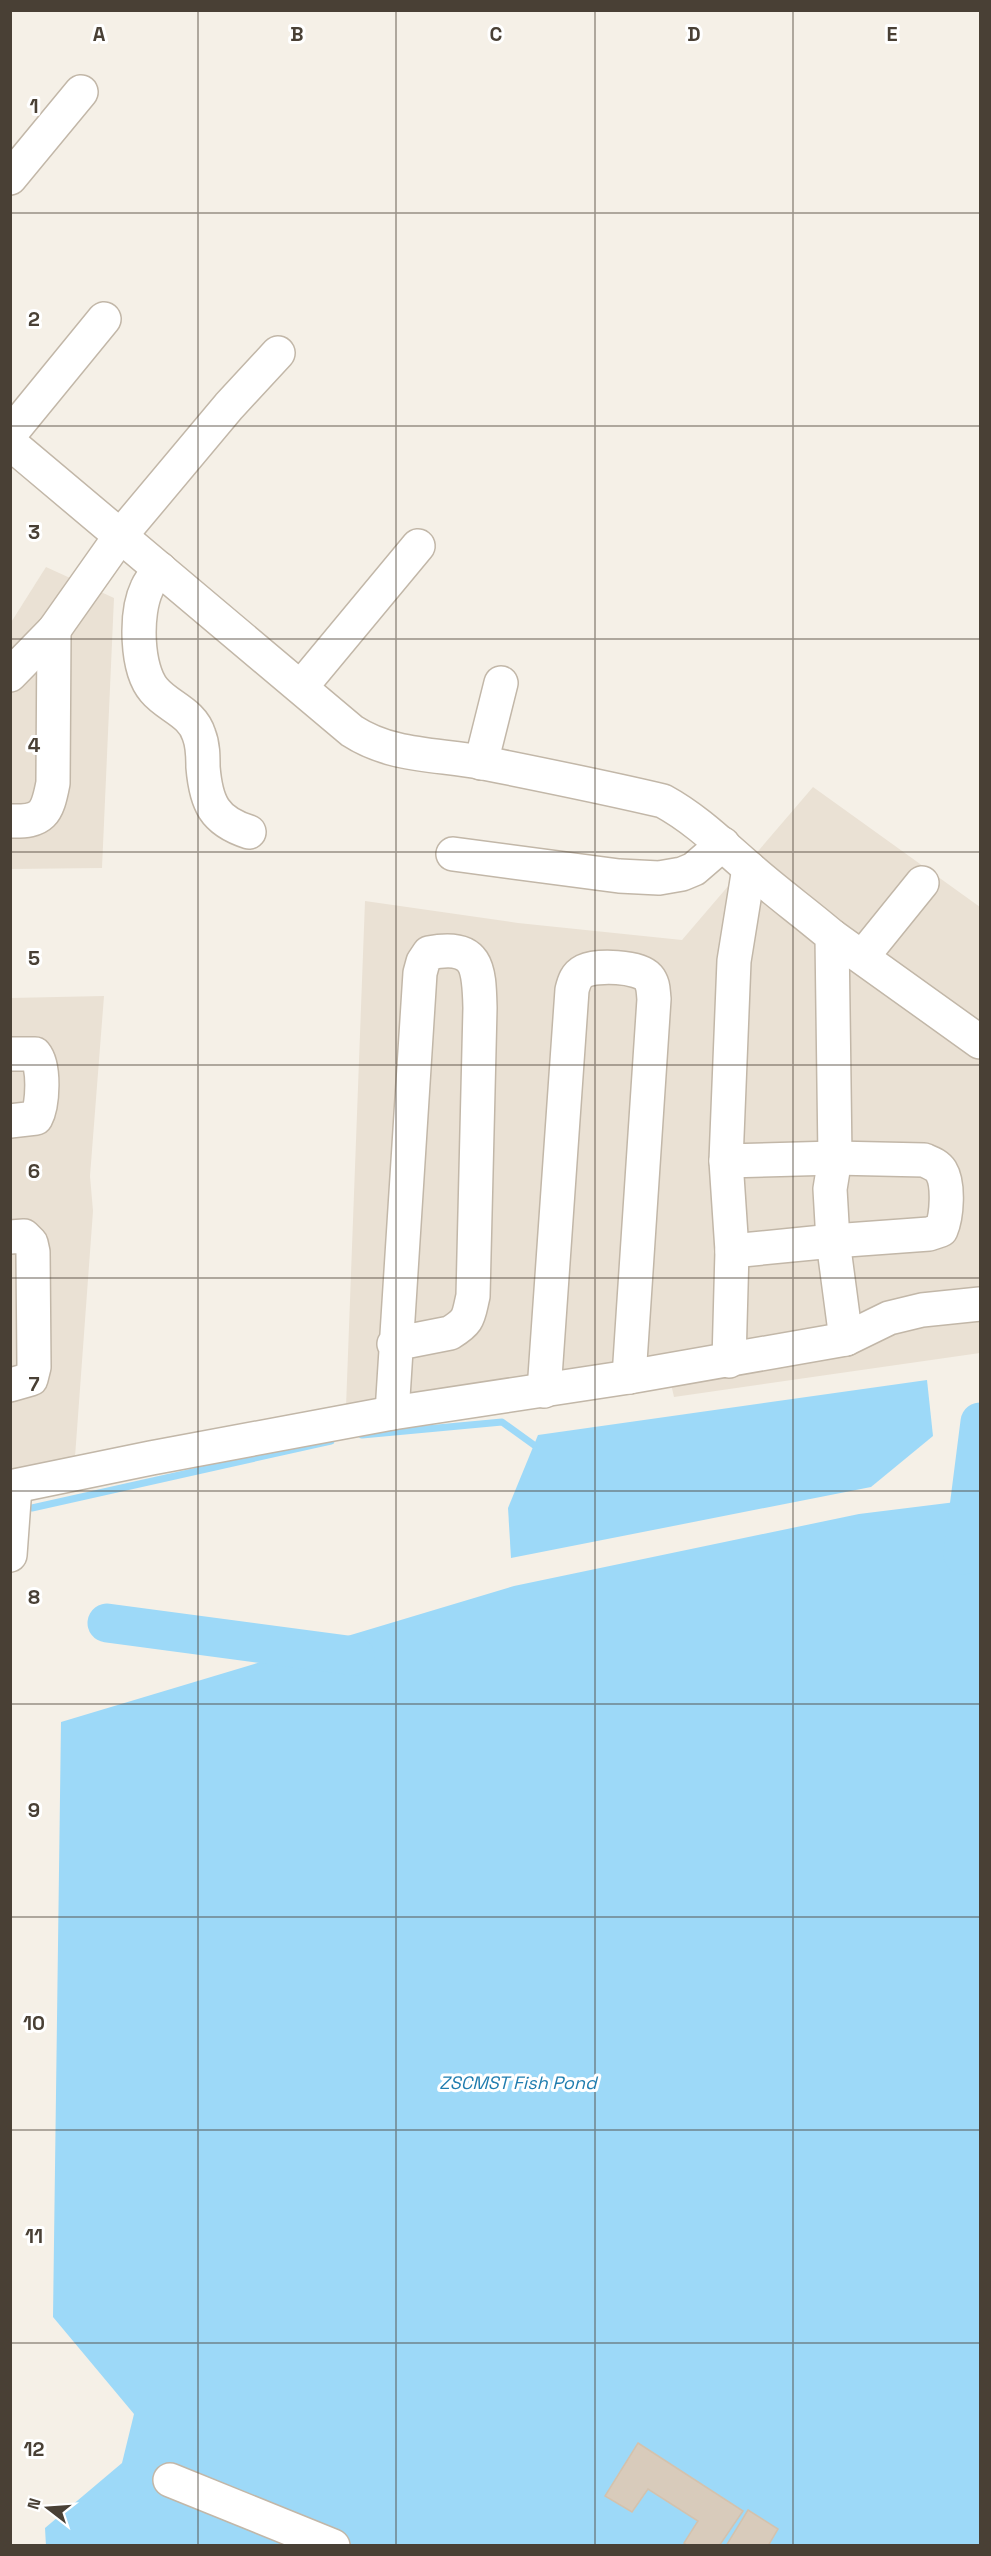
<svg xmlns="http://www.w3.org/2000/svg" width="991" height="2556" font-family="'Space Grotesk',sans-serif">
<rect width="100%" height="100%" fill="#f5f0e7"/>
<g fill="#eae1d4">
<polygon points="46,567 114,598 102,868 11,869 10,624"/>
<polygon points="813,787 980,907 980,1353 674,1397 666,1362 346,1407 365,901 518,923 682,940"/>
<polygon points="104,996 90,1176 93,1211 75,1457 11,1469 10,998"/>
</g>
<g fill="#9dd9f8">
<polygon points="927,1380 933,1436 871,1487 511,1558 508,1508 538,1435"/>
<polygon points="980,1499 980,2545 46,2546 45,2528 122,2463 134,2414 53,2317 61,1722 514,1586 859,1514"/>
</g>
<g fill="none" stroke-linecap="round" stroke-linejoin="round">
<g stroke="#9dd9f8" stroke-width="7">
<polyline points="362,1435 502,1422 534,1445"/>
<polyline points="32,1508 331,1441"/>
</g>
<g stroke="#9dd9f8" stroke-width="39">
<polyline points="963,1555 980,1422"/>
<polyline points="107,1623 355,1656"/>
</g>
</g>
<g fill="#d8cbbb" stroke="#d4c2ad" stroke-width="1.5">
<polygon points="638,2443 743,2511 719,2546 688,2546 684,2543 698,2521 648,2489 632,2512 605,2496"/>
<polygon points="748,2510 778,2529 768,2546 726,2546"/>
</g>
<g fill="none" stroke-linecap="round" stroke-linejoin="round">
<defs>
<g id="minor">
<polyline points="10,178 81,92"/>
<polyline points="10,434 104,319"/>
<path d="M10,443l342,288c40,26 86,23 132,32 60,12 120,24 179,38 33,18 59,44 87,68 26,23 55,44 82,67l3,222 -5,31 3,52 13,98"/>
<path d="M160,569c-5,6 -10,12 -13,19 -12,25 -11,81 7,102 14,17 38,22 45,45 4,10 4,21 4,32 3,36 11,54 46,65"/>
<polyline points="10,675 54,630 121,535 229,406 278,353"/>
<polyline points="301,687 418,546"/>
<polyline points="481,763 501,683"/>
<path d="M10,821c33,1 37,-7 43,-38l1,-153"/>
<polyline points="453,854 619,876 659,878 682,874 694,869 723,844"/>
<polyline points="832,936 980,1042"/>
<polyline points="863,956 922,883"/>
<path d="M10,1054h25c10,12 8,51 1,64l-26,3"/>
<path d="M726,1161l109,-3 89,2c7,3 13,5 17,11 8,13 6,45 0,59l-12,4 -96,7 -101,10"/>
<polyline points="10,1237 24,1236 31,1243 33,1252 34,1367 31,1379 10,1385"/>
<polyline points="729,1361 732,1251 726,1161 734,961 749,868"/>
<path d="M544,1391l28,-401c2,-8 4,-15 12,-19 13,-6 54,-5 64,6 6,7 5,14 6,22l-25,378"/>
<path d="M392,1413l28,-440 3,-11 6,-9c50,-10 50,16 51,55l-7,288c-5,21 -3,25 -23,37l-56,11"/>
<polyline points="10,1487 151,1458 392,1413 629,1377 846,1339 889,1318 922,1310 980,1304"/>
<polyline points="10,1555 15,1487"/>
<polyline points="170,2480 333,2546"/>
</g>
</defs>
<use href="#minor" stroke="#c2b7a8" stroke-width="36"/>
<use href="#minor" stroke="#fff" stroke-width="33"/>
</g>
<path fill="none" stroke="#494035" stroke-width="1.5" stroke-opacity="0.55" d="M198,10v2536M396,10v2536M595,10v2536M793,10v2536M10,213h970M10,426h970M10,639h970M10,852h970M10,1065h970M10,1278h970M10,1491h970M10,1704h970M10,1917h970M10,2130h970M10,2343h970"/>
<g text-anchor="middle" stroke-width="6" stroke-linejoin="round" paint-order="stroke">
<g font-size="18" font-style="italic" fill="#207daf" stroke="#fff">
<text x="518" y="2089">ZSCMST Fish Pond</text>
</g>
</g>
<g font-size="20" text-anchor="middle" font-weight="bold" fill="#494035" stroke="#fff" stroke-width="6" stroke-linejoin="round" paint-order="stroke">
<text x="99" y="41">A</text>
<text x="297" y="41">B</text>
<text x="496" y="41">C</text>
<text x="694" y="41">D</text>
<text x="892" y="41">E</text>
<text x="34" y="113">1</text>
<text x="34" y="326">2</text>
<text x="34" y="539">3</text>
<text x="34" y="752">4</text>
<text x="34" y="965">5</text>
<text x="34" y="1178">6</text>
<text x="34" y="1391">7</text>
<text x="34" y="1604">8</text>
<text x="34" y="1817">9</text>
<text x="34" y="2030">10</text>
<text x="34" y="2243">11</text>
<text x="34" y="2456">12</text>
</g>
<rect width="991" height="2556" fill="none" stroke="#494035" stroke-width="24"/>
<g transform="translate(48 2508) rotate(287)" stroke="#ffffff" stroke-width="4.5" paint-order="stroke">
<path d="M0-4.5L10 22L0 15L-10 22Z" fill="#494035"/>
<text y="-9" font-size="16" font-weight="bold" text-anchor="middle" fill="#494035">N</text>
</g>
</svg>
